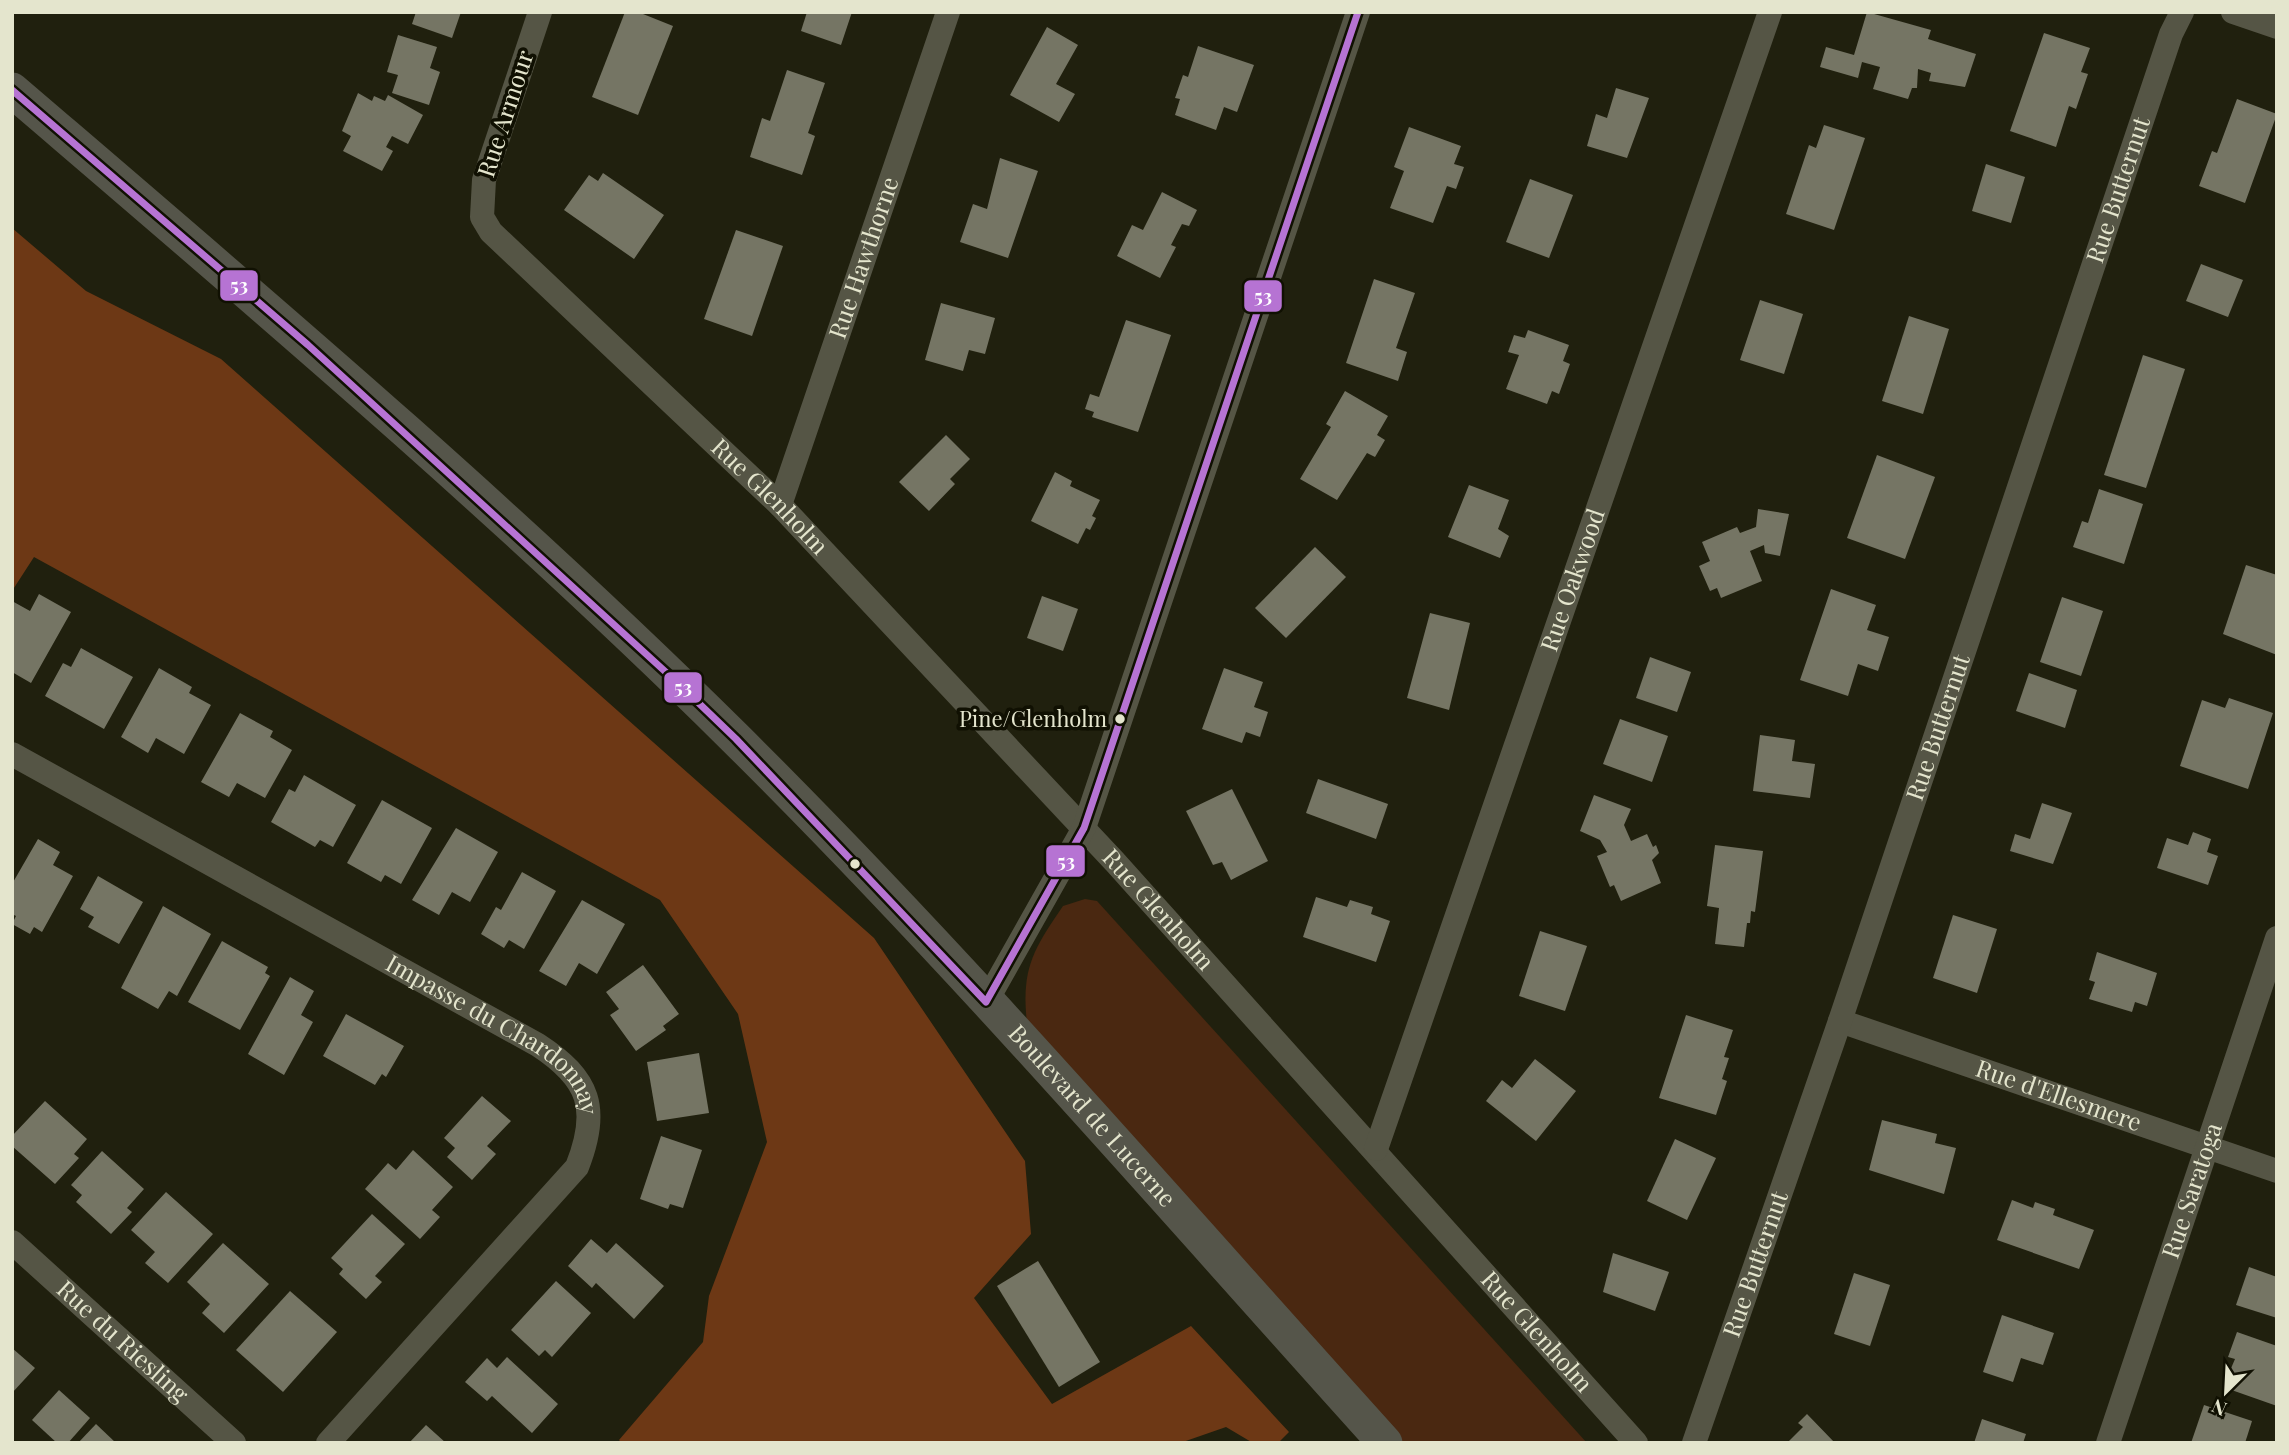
<svg xmlns="http://www.w3.org/2000/svg" width="2289" height="1455" font-family="'Playfair Display',serif">
<rect width="100%" height="100%" fill="#20200e"/>
<path fill="#4a2811" d="M1085,899l12,2 490,542h-197l-363,-420c-6,-54 6,-73 36,-117z"/>
<polygon fill="#6d3815" points="12,228 86,291 221,359 874,938 1025,1161 1031,1234 974,1298 1052,1404 1191,1326 1289,1432 1278,1443 1253,1443 1226,1427 1180,1443 622,1443 619,1440 703,1342 709,1296 767,1142 738,1014 660,900 34,557 12,591"/>
<g fill="#757564">
<polygon points="416,12 461,12 452,38 412,24"/>
<polygon points="625,12 638,12 673,26 638,115 592,97"/>
<polygon points="807,12 852,12 841,45 801,31"/>
<polygon points="1867,12 1931,30 1928,39 1976,54 1965,87 1929,81 1931,73 1918,69 1917,88 1912,88 1908,99 1873,89 1880,67 1862,62 1858,78 1820,67 1826,47 1854,55"/>
<polygon points="1047,27 1078,45 1056,84 1075,94 1059,122 1010,95"/>
<polygon points="2044,33 2090,48 2081,72 2088,74 2076,109 2069,106 2056,147 2010,131"/>
<polygon points="398,35 437,47 430,68 440,72 429,105 392,93 398,75 387,72"/>
<polygon points="1198,46 1254,65 1237,112 1224,107 1216,130 1175,115 1180,99 1175,98 1183,75 1188,77"/>
<polygon points="787,70 825,83 808,133 815,136 802,175 750,157 762,118 770,121"/>
<polygon points="1616,88 1649,98 1627,158 1587,146 1596,114 1607,118"/>
<polygon points="358,93 372,101 374,96 385,101 388,95 423,115 408,144 392,136 386,147 393,151 382,171 343,151 351,136 342,131"/>
<polygon points="2237,99 2277,114 2245,203 2199,186 2212,151 2217,153"/>
<polygon points="1824,125 1865,138 1834,230 1786,214 1809,145 1816,148"/>
<polygon points="1409,127 1461,146 1454,164 1464,167 1456,189 1447,186 1433,223 1390,208 1404,171 1394,167"/>
<polygon points="1000,158 1038,171 1008,258 960,242 973,204 987,209"/>
<polygon points="1986,164 2025,177 2011,223 1972,211"/>
<polygon points="603,173 664,215 634,259 564,210 589,175 598,181"/>
<polygon points="1530,179 1573,195 1549,258 1506,242"/>
<polygon points="1162,192 1197,210 1189,226 1182,224 1171,245 1176,247 1160,278 1117,256 1132,225 1143,230"/>
<polygon points="736,230 783,246 752,336 704,319"/>
<polygon points="2201,264 2243,280 2228,317 2186,301"/>
<polygon points="1374,279 1415,293 1396,348 1407,352 1398,381 1346,363"/>
<polygon points="1760,300 1803,314 1784,374 1740,360"/>
<polygon points="941,303 995,318 985,354 969,350 963,371 925,360"/>
<polygon points="1909,316 1949,329 1923,414 1882,401"/>
<polygon points="1126,320 1171,335 1138,432 1092,417 1094,412 1085,409 1090,394 1099,397"/>
<polygon points="1528,330 1569,345 1563,361 1570,364 1559,394 1552,391 1547,404 1506,389 1519,355 1508,352 1514,335 1525,338"/>
<polygon points="2143,355 2185,369 2146,488 2104,475"/>
<polygon points="1345,391 1388,416 1377,435 1385,440 1375,457 1367,453 1337,500 1300,479 1331,427 1326,424"/>
<polygon points="946,435 970,459 950,479 955,484 929,511 899,482"/>
<polygon points="1877,455 1935,477 1905,559 1847,538"/>
<polygon points="1055,472 1072,481 1070,486 1100,500 1092,516 1096,518 1090,530 1086,528 1078,544 1031,521"/>
<polygon points="1469,485 1509,500 1498,529 1509,536 1500,558 1448,537"/>
<polygon points="2099,489 2143,504 2124,564 2073,547 2082,521 2088,523"/>
<polygon points="1758,509 1789,514 1780,556 1765,553 1764,545 1750,551 1762,581 1721,598 1717,588 1710,591 1699,566 1710,561 1702,542 1737,527 1740,533 1756,527"/>
<polygon points="1315,547 1346,577 1286,638 1255,608"/>
<polygon points="2246,565 2277,575 2277,655 2223,634"/>
<polygon points="1831,589 1876,605 1867,630 1889,637 1878,671 1858,664 1848,696 1800,680"/>
<polygon points="39,594 71,612 31,683 12,672 12,601 30,611"/>
<polygon points="1042,596 1078,609 1063,651 1027,638"/>
<polygon points="2062,597 2103,611 2081,676 2040,662"/>
<polygon points="1430,613 1470,623 1449,710 1407,698"/>
<polygon points="81,648 133,677 104,729 45,696 63,663 71,667"/>
<polygon points="1650,657 1691,672 1677,712 1636,698"/>
<polygon points="159,668 192,687 189,693 211,705 184,754 156,738 148,753 121,737"/>
<polygon points="1224,668 1263,682 1254,707 1268,712 1260,737 1246,732 1242,743 1202,729"/>
<polygon points="2029,673 2077,690 2065,728 2016,711"/>
<polygon points="2229,698 2273,713 2248,789 2180,766 2202,700 2225,708"/>
<polygon points="240,713 273,731 270,737 292,750 265,798 237,783 229,797 201,782"/>
<polygon points="1620,719 1668,736 1652,782 1603,764"/>
<polygon points="1760,735 1795,740 1792,761 1815,764 1810,798 1753,791"/>
<polygon points="304,775 356,805 333,847 320,840 315,847 271,822 289,789 295,792"/>
<polygon points="1318,779 1388,804 1376,839 1306,813"/>
<polygon points="1232,789 1268,861 1231,880 1222,862 1213,865 1186,811"/>
<polygon points="1594,795 1631,809 1624,825 1631,841 1647,834 1653,847 1656,845 1659,853 1652,860 1661,883 1621,901 1614,885 1610,887 1597,856 1607,852 1600,840 1580,831"/>
<polygon points="382,800 432,828 401,884 385,875 381,882 347,863"/>
<polygon points="2042,803 2072,813 2053,864 2010,851 2015,834 2030,839"/>
<polygon points="456,828 498,852 470,902 452,892 439,915 412,900"/>
<polygon points="2193,832 2211,839 2207,852 2218,856 2208,885 2157,868 2167,838 2188,845"/>
<polygon points="38,839 60,852 53,865 73,876 42,932 34,927 30,934 12,924 16,916 12,914 12,884"/>
<polygon points="1715,845 1763,851 1755,912 1751,911 1750,923 1747,923 1744,947 1715,944 1719,908 1707,906"/>
<polygon points="522,872 556,891 524,949 509,940 504,948 481,934 496,907 501,910"/>
<polygon points="98,876 143,902 119,944 88,927 94,917 80,909"/>
<polygon points="1316,897 1347,907 1350,900 1373,907 1371,914 1390,921 1376,962 1303,937"/>
<polygon points="582,900 625,924 597,974 579,963 566,986 539,971"/>
<polygon points="163,906 211,934 177,996 169,991 158,1009 121,988"/>
<polygon points="1953,915 1997,929 1977,993 1933,978"/>
<polygon points="1540,931 1587,946 1565,1011 1519,996"/>
<polygon points="222,941 268,967 265,973 270,976 240,1030 188,1002"/>
<polygon points="2097,952 2157,973 2147,1006 2135,1002 2132,1012 2089,999 2095,982 2089,980"/>
<polygon points="643,965 679,1014 663,1026 666,1030 636,1051 610,1015 619,1009 606,992"/>
<polygon points="290,977 314,991 301,1015 313,1022 284,1075 248,1054"/>
<polygon points="346,1014 404,1046 386,1077 382,1074 375,1085 323,1056"/>
<polygon points="1686,1015 1733,1030 1724,1057 1729,1058 1722,1079 1727,1081 1716,1115 1659,1098"/>
<polygon points="699,1053 709,1113 657,1121 647,1062"/>
<polygon points="1535,1059 1576,1091 1536,1141 1486,1101 1502,1080 1512,1088"/>
<polygon points="482,1096 511,1121 487,1146 496,1154 472,1180 447,1157 455,1148 444,1138"/>
<polygon points="45,1101 87,1139 74,1154 79,1158 55,1184 12,1146 12,1136"/>
<polygon points="1882,1120 1937,1134 1935,1143 1956,1148 1944,1194 1869,1170"/>
<polygon points="661,1136 702,1150 683,1208 670,1204 668,1209 640,1199"/>
<polygon points="1675,1139 1716,1158 1687,1220 1647,1201"/>
<polygon points="413,1150 453,1187 432,1210 440,1217 420,1239 365,1189 388,1163 396,1170"/>
<polygon points="102,1151 144,1189 127,1208 132,1212 111,1234 76,1202 82,1195 71,1185"/>
<polygon points="166,1192 213,1234 168,1283 145,1263 155,1252 131,1230"/>
<polygon points="2012,1200 2033,1208 2035,1202 2055,1209 2053,1215 2094,1230 2079,1269 1997,1240"/>
<polygon points="372,1214 405,1244 375,1276 382,1282 366,1299 339,1274 343,1269 331,1258"/>
<polygon points="591,1239 607,1253 616,1243 664,1286 634,1319 596,1283 592,1288 568,1266"/>
<polygon points="223,1243 269,1284 224,1333 202,1313 210,1304 187,1282"/>
<polygon points="1613,1253 1669,1272 1655,1311 1603,1292"/>
<polygon points="1038,1261 1100,1362 1059,1387 997,1286"/>
<polygon points="2249,1267 2277,1277 2277,1318 2236,1305"/>
<polygon points="1854,1273 1890,1285 1870,1346 1834,1334"/>
<polygon points="556,1281 591,1313 552,1357 545,1350 539,1356 511,1330"/>
<polygon points="290,1291 337,1332 283,1392 236,1350"/>
<polygon points="2002,1315 2054,1333 2043,1365 2021,1358 2013,1382 1983,1372"/>
<polygon points="2237,1332 2277,1346 2277,1406 2223,1387 2235,1359 2228,1357"/>
<polygon points="12,1348 35,1368 12,1393"/>
<polygon points="507,1357 558,1404 532,1433 492,1396 487,1401 465,1382 487,1358 497,1368"/>
<polygon points="59,1390 90,1418 68,1443 57,1443 32,1420"/>
<polygon points="2204,1405 2252,1421 2245,1443 2191,1443"/>
<polygon points="1807,1414 1835,1443 1787,1443 1803,1427 1798,1423"/>
<polygon points="1982,1419 2026,1434 2023,1443 1974,1443"/>
<polygon points="96,1424 116,1443 78,1443"/>
<polygon points="426,1425 446,1443 409,1443"/>
</g>
<g fill="none" stroke-linecap="round" stroke-linejoin="round">
<g stroke="#555545" stroke-width="24">
<path id="s1" d="M540,12l-56,168 -2,37 9,15 289,273 335,357 521,581"/>
<polyline points="2233,12 2277,27"/>
<path id="s2" d="M780,505l168,-493"/>
<path id="s3" d="M12,754l526,291c52,34 62,64 39,122l-249,276"/>
<polyline points="986,1002 1084,828 1358,12"/>
<path id="s4" d="M1840,1021l437,150"/>
<path id="s5" d="M1376,1149l394,-1137"/>
<path id="s6" d="M12,1242l222,201"/>
<path id="s7" d="M1694,1443l146,-422 331,-987 11,-22"/>
<path id="s8" d="M2108,1443l169,-505"/>
</g>
<path stroke="#55554a" stroke-width="35" id="s9" d="M12,90c245,210 493,420 722,647 227,225 437,469 651,706"/>
<defs>
<polyline id="bus-1" points="12,90 308,345 681,686 736,739 986,1002 1084,828 1358,12"/>
</defs>
<use href="#bus-1" stroke="#101002" stroke-width="12"/>
<use href="#bus-1" stroke="#b673d3" stroke-width="7"/>
</g>
<g fill="#e4e5cd" stroke="#101002" stroke-width="2.5">
<circle cx="1120" cy="719" r="6"/>
<circle cx="855" cy="864" r="6"/>
</g>
<g text-anchor="middle" stroke-width="7" stroke-linejoin="round" paint-order="stroke">
<g font-size="22" fill="#e4e5cd" stroke="#101002" text-anchor="end">
<text x="1107" y="727">Pine/Glenholm</text>
</g>
<g font-size="24" fill="#e4e5cd" stroke="#101002">
<text transform="translate(506 114) rotate(-72)" y="8">Rue Armour</text>
<text dy="8" stroke="none"><textPath href="#s7" startOffset="1323">Rue Butternut</textPath></text>
<text dy="8" stroke="none"><textPath href="#s2" startOffset="261">Rue Hawthorne</textPath></text>
<text dy="8" stroke="none"><textPath href="#s1" startOffset="616">Rue Glenholm</textPath></text>
<text dy="8" stroke="none"><textPath href="#s5" startOffset="602">Rue Oakwood</textPath></text>
<text dy="8" stroke="none"><textPath href="#s7" startOffset="756">Rue Butternut</textPath></text>
<text dy="8" stroke="none"><textPath href="#s1" startOffset="1183">Rue Glenholm</textPath></text>
<text dy="8" stroke="none"><textPath href="#s3" startOffset="560">Impasse du Chardonnay</textPath></text>
<text dy="8" stroke="none"><textPath href="#s4" startOffset="231">Rue d'Ellesmere</textPath></text>
<text dy="8" stroke="none"><textPath href="#s9" startOffset="1491">Boulevard de Lucerne</textPath></text>
<text dy="8" stroke="none"><textPath href="#s8" startOffset="266">Rue Saratoga</textPath></text>
<text dy="8" stroke="none"><textPath href="#s7" startOffset="189">Rue Butternut</textPath></text>
<text dy="8" stroke="none"><textPath href="#s1" startOffset="1750">Rue Glenholm</textPath></text>
<text dy="8" stroke="none"><textPath href="#s6" startOffset="149">Rue du Riesling</textPath></text>
</g>
</g>
<g stroke="#101002" stroke-width="2.5">
<rect x="219" y="269" width="40" height="33" rx="7" fill="#b673d3"/>
<rect x="1243" y="279" width="40" height="34" rx="7" fill="#b673d3"/>
<rect x="663" y="671" width="40" height="33" rx="7" fill="#b673d3"/>
<rect x="1045" y="844" width="41" height="34" rx="7" fill="#b673d3"/>
</g>
<g font-size="19" text-anchor="middle" font-weight="bold" fill="#fff">
<text x="239" y="292">53</text>
<text x="1263" y="303">53</text>
<text x="683" y="694">53</text>
<text x="1066" y="868">53</text>
</g>
<rect width="2289" height="1455" fill="none" stroke="#e4e5cd" stroke-width="28"/>
<g transform="translate(2226 1392) rotate(204)" stroke="#101002" stroke-width="5" paint-order="stroke">
<path d="M0-5L12 26L0 18L-12 26Z" fill="#e4e5cd"/>
<text y="-10" font-size="19" font-weight="bold" text-anchor="middle" fill="#e4e5cd">N</text>
</g>
</svg>
